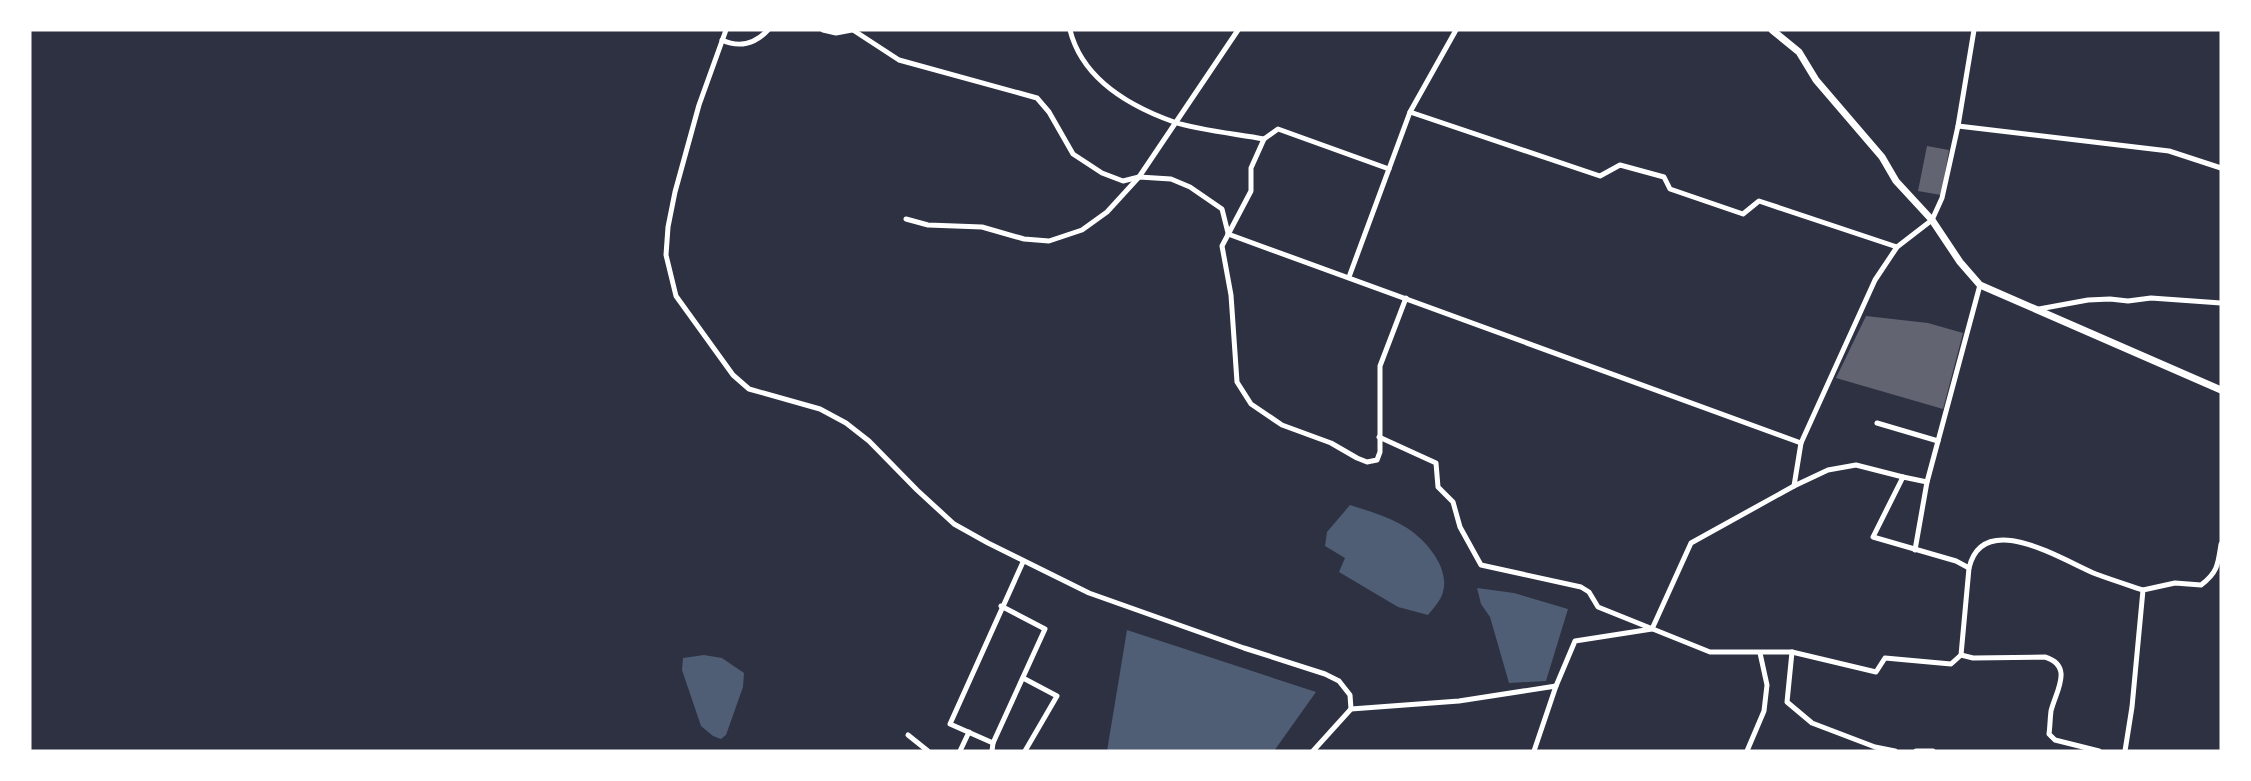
<svg xmlns="http://www.w3.org/2000/svg" width="2251" height="781" font-family="Quicksand,sans-serif">
<rect width="100%" height="100%" fill="#2d3142"/>
<g fill="#4f5d75">
<path d="M1350,505c19,6 40,12 57,23 19,12 43,40 36,64 -2,8 -10,17 -15,23l-30,-8 -59,-35 6,-14 -20,-12 2,-14z"/>
<polygon points="1477,588 1514,593 1568,609 1546,681 1509,683 1490,617 1481,604"/>
<polygon points="1127,630 1316,692 1274,751 1107,751"/>
<polygon points="704,655 722,658 744,673 743,687 726,735 721,739 713,736 701,726 682,670 683,658"/>
</g>
<g fill="#626471">
<polygon points="1927,146 1949,150 1941,195 1918,191"/>
<polygon points="1866,316 1928,323 1963,333 1943,409 1836,378"/>
</g>
<g fill="none" stroke-linecap="round" stroke-linejoin="round">
<g stroke="#fff" stroke-width="5">
<polyline points="726,30 699,105 675,192 668,227 666,255 676,296 733,375 749,389 820,409 846,423 869,441 917,490 954,524 988,543 1089,593 1244,648 1325,674 1339,681 1350,695 1351,709"/>
<polyline points="823,30 836,33 852,30"/>
<polyline points="853,30 899,60 1037,98 1049,112 1073,154 1102,173 1123,181 1139,177 1171,179 1190,187 1222,209 1228,233"/>
<path d="M1070,30c12,48 59,76 104,92 24,8 63,12 90,17"/>
<path d="M722,40c17,8 33,4 46,-10"/>
<polyline points="1410,112 1600,176 1620,165 1664,177 1670,189 1743,214 1759,201 1897,247"/>
<polyline points="1958,126 2169,151 2221,168"/>
<polyline points="1389,169 1278,129 1264,139 1251,168 1251,191 1222,246 1231,295 1237,382 1251,404 1282,425 1331,443 1357,458 1367,462 1377,460 1380,452 1380,366 1406,298"/>
<polyline points="906,219 928,225 982,227 1024,239 1049,241 1082,230 1107,212 1139,177 1238,30"/>
<polyline points="1228,234 1801,443"/>
<polyline points="1349,277 1410,112 1456,30"/>
<polyline points="2039,309 2088,300 2110,299 2128,301 2151,298 2221,303"/>
<polyline points="1877,423 1938,441"/>
<polyline points="1379,437 1436,463 1438,487 1453,502 1460,527 1481,565 1581,587 1589,592 1598,607 1710,652 1792,652 1876,672 1885,658 1951,664 1961,655 1969,568 1956,561 1873,537 1903,477 1927,482 1980,285"/>
<polyline points="1794,486 1828,470 1856,465 1903,477"/>
<polyline points="1915,550 1927,482"/>
<path d="M1969,568c14,-60 95,-7 127,6 16,6 32,11 47,16"/>
<polyline points="1792,652 1787,702 1812,723 1875,747 1895,751"/>
<path d="M1961,655l12,3 72,-1c29,9 11,34 6,54 -1,8 -1,16 -2,23l6,6 44,11"/>
<polyline points="1023,678 1057,696 1025,751"/>
<polyline points="908,735 928,751"/>
<polyline points="993,743 950,724 1023,562"/>
<polyline points="960,751 969,732"/>
<polyline points="992,751 993,743 1045,629 1001,606"/>
<polyline points="1313,751 1351,709 1459,701 1556,686"/>
<polyline points="1534,751 1556,686 1575,641 1652,629 1691,543 1794,486 1801,443 1875,280 1897,247 1932,220 1942,198 1958,126 1974,30"/>
<polyline points="1747,751 1764,711 1767,685 1760,653"/>
<polyline points="1916,751 1933,751"/>
<path d="M2125,751l7,-44 11,-117 32,-7 26,2c17,-13 17,-21 20,-41"/>
</g>
<polyline stroke="#fff" stroke-width="7" points="1772,30 1799,52 1816,80 1882,157 1896,181 1932,220 1960,262 1980,285 2221,390"/>
</g>
<rect width="2251" height="781" fill="none" stroke="#ffffff" stroke-width="63"/>
</svg>
